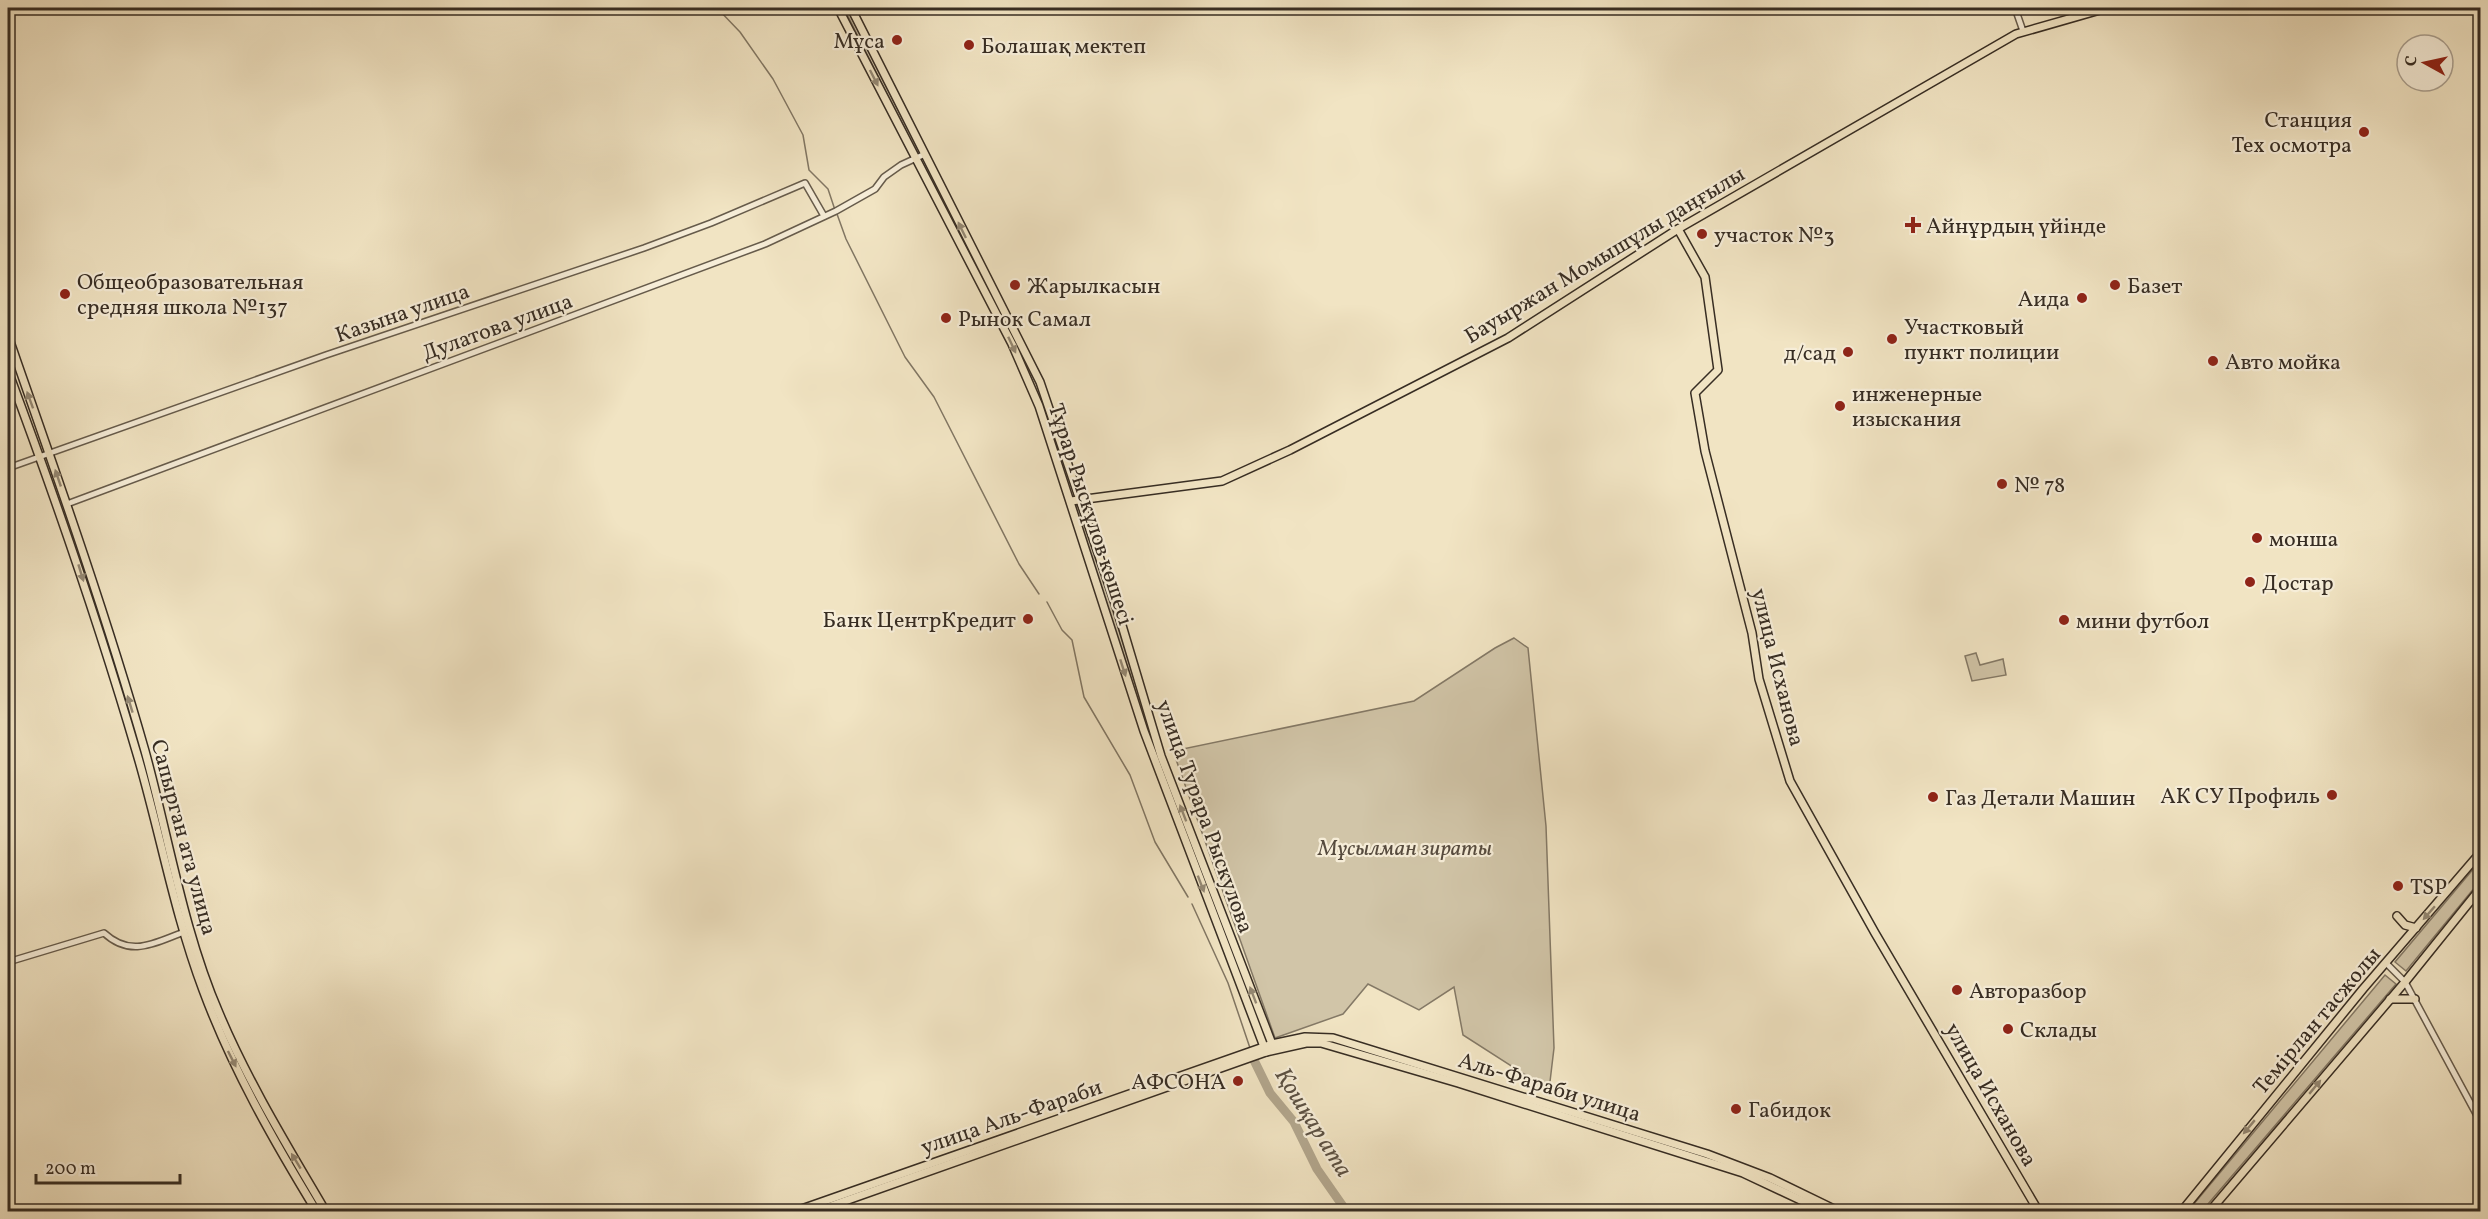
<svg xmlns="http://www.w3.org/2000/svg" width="2488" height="1219" font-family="Vollkorn,serif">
<rect width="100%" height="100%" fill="#f1e4c3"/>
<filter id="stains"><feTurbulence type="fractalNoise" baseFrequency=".00333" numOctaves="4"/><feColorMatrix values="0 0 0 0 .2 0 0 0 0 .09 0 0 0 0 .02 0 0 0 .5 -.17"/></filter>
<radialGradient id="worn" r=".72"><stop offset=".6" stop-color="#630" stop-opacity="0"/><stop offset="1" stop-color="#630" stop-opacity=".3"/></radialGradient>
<g fill="#d1c5a8" stroke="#847966" stroke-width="1.5">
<polygon points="844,8 847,8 919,151 916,153"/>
<polygon points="1079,505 1149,724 1146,725 1075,506"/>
<polygon points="1514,638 1528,648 1546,826 1554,1048 1549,1090 1463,1035 1454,987 1419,1010 1368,984 1343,1014 1275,1038 1173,751 1414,701 1495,648"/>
<polygon points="1976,653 1980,665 2003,659 2006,675 1972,681 1965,656"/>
<polygon points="2480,861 2480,881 2406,971 2395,962"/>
<polygon points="2385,975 2396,984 2202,1211 2188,1211"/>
</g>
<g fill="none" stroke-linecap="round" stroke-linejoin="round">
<g stroke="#817663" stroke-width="1.5">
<polyline points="717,8 740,32 773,79 803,135 809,170 828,189 835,210"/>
<polyline points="837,214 846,239 905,357 934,397 1019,564 1039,594"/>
<polyline points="1047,602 1062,630 1072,640 1084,697 1130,775 1155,842 1188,897"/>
<polyline points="1192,904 1228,983 1250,1048"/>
</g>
<polyline stroke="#b2a68d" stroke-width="9" points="1250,1052 1270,1093 1294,1122 1317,1169 1347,1212"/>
<defs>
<g id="minor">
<polyline points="2015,8 2023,31"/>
<polyline points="8,468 326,355 644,248 711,223 805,183 824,216"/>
<polyline points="67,504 765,244 836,211 875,189 884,177 901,165 925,154"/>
<path d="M8,962l96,-29c27,25 50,10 80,-1"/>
<polyline points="2387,964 2405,982 2480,1121"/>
</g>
<g id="major">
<polyline points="838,8 1012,344 1039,406 1144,731 1266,1052"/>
<polyline points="851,8 1040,382 1118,612 1161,756 1274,1049"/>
<polyline points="1678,229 1705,277 1718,370 1695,393 1705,451 1752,633 1759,679 1790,781 1875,933 2039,1212"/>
<path d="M8,336c48,137 97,275 137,415 24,87 38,179 74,262 29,69 69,134 107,199"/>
<path d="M8,371c47,126 91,253 129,383 23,78 37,159 66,236 29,78 70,150 114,222"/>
<polyline points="1071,501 1222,481 1290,450 1508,338 1678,229 2016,34 2107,8"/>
<polyline points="2397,916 2405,925 2416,928"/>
<polyline points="2390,999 2415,999"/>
<polyline points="793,1212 1272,1044 1305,1037 1333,1038 1707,1154 1770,1178 1840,1212"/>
<polyline points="814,1212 1266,1052 1306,1043 1321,1043 1458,1083 1743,1173 1826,1212"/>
<polyline points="2181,1212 2363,989 2480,853"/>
<polyline points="2209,1212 2405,982 2480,889"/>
</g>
</defs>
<use href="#minor" stroke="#665b4b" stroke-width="8"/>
<use href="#major" stroke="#372d23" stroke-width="10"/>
<use href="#minor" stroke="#f6edd8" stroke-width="5"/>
<use href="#major" stroke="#f1e4c3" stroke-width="7"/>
</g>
<defs><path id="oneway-solid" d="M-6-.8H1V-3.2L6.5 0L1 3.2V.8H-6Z" transform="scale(1.5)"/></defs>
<g fill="#948873">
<use href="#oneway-solid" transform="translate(874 78) rotate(63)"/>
<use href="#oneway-solid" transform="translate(962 230) rotate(-116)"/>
<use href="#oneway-solid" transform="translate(1012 345) rotate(65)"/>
<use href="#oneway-solid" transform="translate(30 400) rotate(-110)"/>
<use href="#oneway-solid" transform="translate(58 478) rotate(-109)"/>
<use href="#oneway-solid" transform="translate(81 573) rotate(73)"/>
<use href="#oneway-solid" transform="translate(1123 668) rotate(72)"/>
<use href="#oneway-solid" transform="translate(130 704) rotate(-107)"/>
<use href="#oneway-solid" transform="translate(1183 813) rotate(-111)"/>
<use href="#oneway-solid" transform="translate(1201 884) rotate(69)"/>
<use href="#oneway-solid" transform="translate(2429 913) rotate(131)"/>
<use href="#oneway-solid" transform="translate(1253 995) rotate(-111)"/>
<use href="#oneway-solid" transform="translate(232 1059) rotate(63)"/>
<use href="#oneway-solid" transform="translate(2315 1087) rotate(-50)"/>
<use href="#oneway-solid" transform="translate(2249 1127) rotate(130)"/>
<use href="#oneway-solid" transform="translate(296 1161) rotate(-121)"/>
</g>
<g fill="#8f2418" stroke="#f6edd8" stroke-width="2">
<circle cx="897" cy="40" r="6"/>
<circle cx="969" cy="45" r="6"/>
<circle cx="2364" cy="132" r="6"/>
<path d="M1910 216h6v6h6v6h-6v6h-6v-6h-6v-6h6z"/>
<circle cx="1702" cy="234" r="6"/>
<circle cx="1015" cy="285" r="6"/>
<circle cx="2115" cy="285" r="6"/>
<circle cx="65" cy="294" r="6"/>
<circle cx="2082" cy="298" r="6"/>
<circle cx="946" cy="318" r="6"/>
<circle cx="1892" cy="339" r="6"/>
<circle cx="1848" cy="352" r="6"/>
<circle cx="2213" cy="361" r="6"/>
<circle cx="1840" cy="406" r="6"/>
<circle cx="2002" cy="484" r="6"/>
<circle cx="2257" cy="538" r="6"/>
<circle cx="2250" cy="582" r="6"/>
<circle cx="1028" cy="619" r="6"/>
<circle cx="2064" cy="620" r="6"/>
<circle cx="2332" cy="795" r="6"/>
<circle cx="1933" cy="797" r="6"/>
<circle cx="2398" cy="886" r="6"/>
<circle cx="1957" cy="990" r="6"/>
<circle cx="2008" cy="1029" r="6"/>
<circle cx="1238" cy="1081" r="6"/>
<circle cx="1736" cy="1109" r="6"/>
</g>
<g text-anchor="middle" stroke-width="4.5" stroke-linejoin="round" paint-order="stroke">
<g font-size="22" fill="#372d23" stroke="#f6edd8" text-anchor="start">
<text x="885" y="48" text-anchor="end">Мұса</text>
<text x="981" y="53">Болашақ мектеп</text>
<text x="2352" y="127" text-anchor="end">Станция<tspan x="2352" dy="25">Тех осмотра</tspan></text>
<text x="1926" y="233">Айнұрдың үйінде</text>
<text x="1714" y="242">участок №3</text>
<text x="77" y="289">Общеобразовательная<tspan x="77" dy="25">средняя школа №137</tspan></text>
<text x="1027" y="293">Жарылкасын</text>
<text x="2127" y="293">Базет</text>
<text x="2070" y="306" text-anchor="end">Аида</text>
<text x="958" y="326">Рынок Самал</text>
<text x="1904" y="334">Участковый<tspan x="1904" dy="25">пункт полиции</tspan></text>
<text x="1836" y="360" text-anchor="end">д/сад</text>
<text x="2225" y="369">Авто мойка</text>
<text x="1852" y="401">инженерные<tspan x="1852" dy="25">изыскания</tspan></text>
<text x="2014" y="492">№ 78</text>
<text x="2269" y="546">монша</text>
<text x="2262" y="590">Достар</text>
<text x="1016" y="627" text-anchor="end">Банк ЦентрКредит</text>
<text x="2076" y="628">мини футбол</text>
<text x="2320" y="803" text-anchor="end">АК СУ Профиль</text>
<text x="1945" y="805">Газ Детали Машин</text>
<text x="2410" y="894">TSP</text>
<text x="1969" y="998">Авторазбор</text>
<text x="2020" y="1037">Склады</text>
<text x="1226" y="1089" text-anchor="end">АФСОНА</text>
<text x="1748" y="1117">Габидок</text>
</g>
<g font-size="22" fill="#372d23" stroke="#f6edd8">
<text transform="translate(1604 254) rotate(-31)" y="8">Бауыржан Момышұлы даңғылы</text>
<text transform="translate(402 312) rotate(-19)" y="8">Казына улица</text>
<text transform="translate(497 326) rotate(-20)" y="8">Дулатова улица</text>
<text transform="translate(1092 514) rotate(72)" y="8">Тұрар Рыскұлов көшесі</text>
<text transform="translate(1779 667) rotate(76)" y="8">улица Исханова</text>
<text transform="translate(1206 816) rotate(70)" y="8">улица Турара Рыскулова</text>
<text transform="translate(185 837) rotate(75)" y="8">Сапырган ата улица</text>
<text transform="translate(2316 1020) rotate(-50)" y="8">Темірлан тасжолы</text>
<text transform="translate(1550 1086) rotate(17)" y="8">Аль-Фараби улица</text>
<text transform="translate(1992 1094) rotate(60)" y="8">улица Исханова</text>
<text transform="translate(1011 1116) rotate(-19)" y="8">улица Аль-Фараби</text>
</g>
<g font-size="22" font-style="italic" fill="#564b3e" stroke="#f6edd8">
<text x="1405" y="855">Мұсылман зираты</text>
</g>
<g font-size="24" font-style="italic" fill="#5c5143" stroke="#f6edd8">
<text transform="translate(1314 1122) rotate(58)" y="8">Қошқар ата</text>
</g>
</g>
<rect width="2488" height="1219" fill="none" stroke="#f1e4c3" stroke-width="30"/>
<rect x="9" y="9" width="2470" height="1201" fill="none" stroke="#372d23" stroke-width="3"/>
<rect x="15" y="15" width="2458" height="1189" fill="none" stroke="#372d23" stroke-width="1.5"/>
<g transform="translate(2425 63) rotate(278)"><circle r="28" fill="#f6edd8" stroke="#aaa090" stroke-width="1.5"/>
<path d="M0-4.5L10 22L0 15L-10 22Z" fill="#8f2418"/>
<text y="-9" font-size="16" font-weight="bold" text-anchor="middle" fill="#372d23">С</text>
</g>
<path d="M36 1174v9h144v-9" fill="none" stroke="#372d23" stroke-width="3"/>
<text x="45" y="1174" font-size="18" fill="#372d23" stroke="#f6edd8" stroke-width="4.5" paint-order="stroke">200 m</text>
<rect width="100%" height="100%" filter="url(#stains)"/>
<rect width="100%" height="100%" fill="url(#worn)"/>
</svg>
